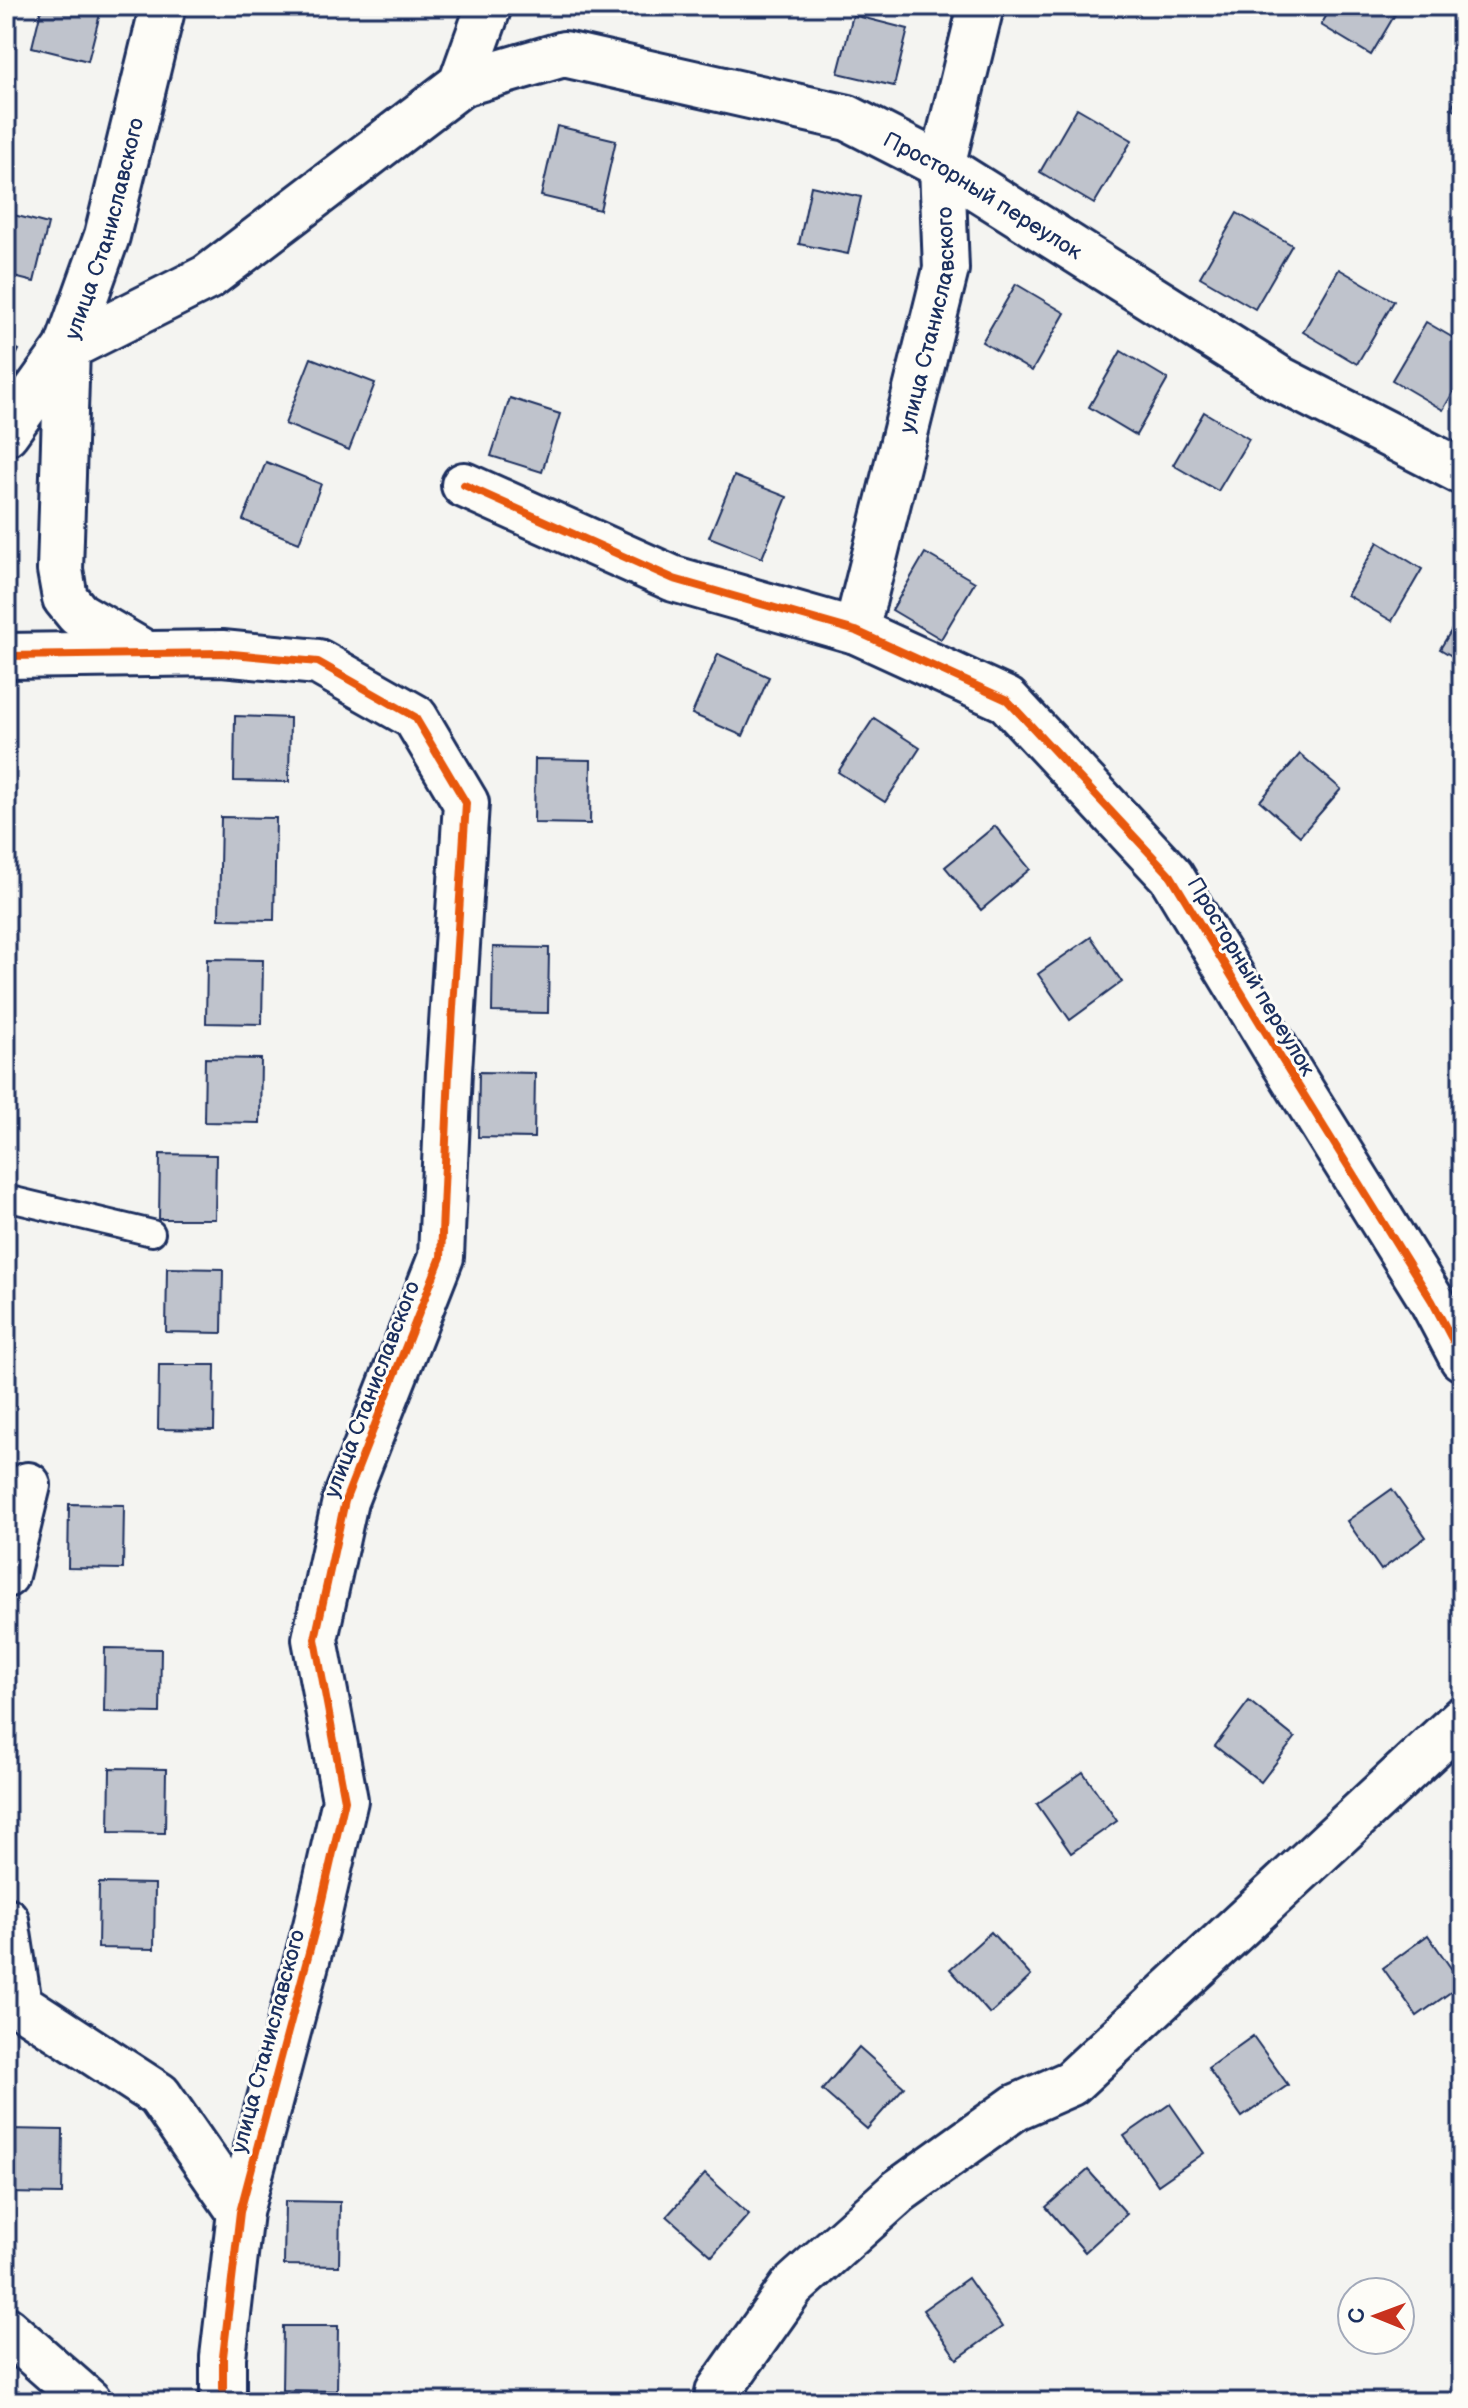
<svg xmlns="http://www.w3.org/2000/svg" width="1468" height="2408" font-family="'Balsamiq Sans',sans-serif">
<rect width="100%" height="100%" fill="#f4f4f1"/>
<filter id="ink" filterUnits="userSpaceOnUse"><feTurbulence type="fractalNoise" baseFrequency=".0125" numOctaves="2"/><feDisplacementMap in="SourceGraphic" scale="16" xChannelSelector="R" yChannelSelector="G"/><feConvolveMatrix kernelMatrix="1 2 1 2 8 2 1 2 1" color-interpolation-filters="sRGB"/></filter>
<g filter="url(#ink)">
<g fill="#bfc3cc" stroke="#1b2f5e" stroke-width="2">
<polygon points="42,6 102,6 88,61 32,47"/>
<polygon points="1332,6 1400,6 1371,55 1321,25"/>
<polygon points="853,15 908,29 894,86 838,73"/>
<polygon points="1462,89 1462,115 1451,108"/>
<polygon points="1077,108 1132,140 1094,204 1040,172"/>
<polygon points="557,126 616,140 600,210 541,196"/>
<polygon points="811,186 861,197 848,254 799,244"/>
<polygon points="6,213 48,224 34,282 6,275"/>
<polygon points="1237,213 1292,245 1255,309 1200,277"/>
<polygon points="1339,269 1394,301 1357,364 1303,332"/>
<polygon points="1016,284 1065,313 1032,371 982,342"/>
<polygon points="1426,322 1462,343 1462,377 1443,410 1392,380"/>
<polygon points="6,343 19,350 6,375"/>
<polygon points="1121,351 1168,379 1136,435 1089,407"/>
<polygon points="311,358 375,383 349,450 285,424"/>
<polygon points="510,398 560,414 542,472 491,456"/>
<polygon points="1204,412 1249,439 1218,491 1173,465"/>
<polygon points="266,462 321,484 299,543 243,520"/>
<polygon points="734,476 787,497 762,558 709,537"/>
<polygon points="1378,542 1422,569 1392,621 1347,595"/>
<polygon points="925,553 975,582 941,639 892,610"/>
<polygon points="1462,613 1462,662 1440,649"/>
<polygon points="718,654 769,677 743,736 692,714"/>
<polygon points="235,716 290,718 289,782 234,781"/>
<polygon points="874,718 920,748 885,802 838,772"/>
<polygon points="1300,754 1341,789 1300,836 1260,801"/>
<polygon points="535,759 591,760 590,824 534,823"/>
<polygon points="221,817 276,818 274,920 219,919"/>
<polygon points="995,826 1030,869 981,910 945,867"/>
<polygon points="1091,937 1122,982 1070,1020 1038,974"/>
<polygon points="493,947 549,948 548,1013 492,1012"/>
<polygon points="207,959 263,960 262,1024 206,1023"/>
<polygon points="205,1058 261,1059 260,1123 204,1122"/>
<polygon points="479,1072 535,1073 534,1138 478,1137"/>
<polygon points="160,1154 216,1155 215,1219 159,1219"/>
<polygon points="167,1268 223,1269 222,1333 166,1332"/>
<polygon points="159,1365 215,1365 214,1430 158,1429"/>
<polygon points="1392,1489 1426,1537 1381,1570 1347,1521"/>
<polygon points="69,1504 124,1505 123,1569 68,1568"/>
<polygon points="105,1648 161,1649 160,1713 104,1712"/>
<polygon points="1249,1701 1295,1738 1261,1782 1215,1746"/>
<polygon points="110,1768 166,1769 165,1833 109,1832"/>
<polygon points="1083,1772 1117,1821 1071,1853 1037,1804"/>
<polygon points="99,1883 155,1884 154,1949 98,1948"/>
<polygon points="991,1932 1031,1976 990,2014 950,1969"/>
<polygon points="1428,1935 1462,1984 1417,2016 1383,1968"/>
<polygon points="1253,2036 1288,2085 1242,2117 1208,2068"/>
<polygon points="859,2047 904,2087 867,2129 822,2090"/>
<polygon points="1170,2104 1204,2153 1158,2185 1124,2136"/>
<polygon points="7,2129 63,2130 62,2194 6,2193"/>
<polygon points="1088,2170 1127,2214 1085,2252 1046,2207"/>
<polygon points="705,2174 749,2214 712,2256 667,2216"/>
<polygon points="285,2201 340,2202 339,2266 284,2265"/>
<polygon points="968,2278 1002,2327 957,2359 923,2310"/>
<polygon points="283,2326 338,2326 337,2391 282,2390"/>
</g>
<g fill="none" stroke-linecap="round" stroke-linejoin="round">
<defs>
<polyline id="service" points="6,1198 152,1233"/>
<g id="minor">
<path id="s1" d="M461,84l103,-30 284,64 94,48 338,213 182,93"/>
<path id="s2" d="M6,433l61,-85 40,-112 56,-230"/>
<polyline points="464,485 674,579 856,631 1007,700 1171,876 1281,1058 1432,1301 1462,1358"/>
<path id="s3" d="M856,631l90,-362 -4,-103 39,-160"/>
<polyline points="143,652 78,614 65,598 60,570 67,348 208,277 461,84 489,6"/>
<polyline points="6,656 222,653 318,662 415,717 466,803 449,1071 441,1257 345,1501 315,1639 345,1800 316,1926 240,2212 223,2357 223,2402"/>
<polyline points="6,1575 28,1485"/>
<polyline points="6,1920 19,2004"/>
<polyline points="6,2000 19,2004 159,2095 240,2212"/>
<polyline points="6,2329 89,2402"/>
<polyline points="717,2402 718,2392 792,2287 899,2191 1016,2107 1071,2083 1462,1719"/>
</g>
</defs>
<use href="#service" stroke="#1b2f5e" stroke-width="30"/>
<use href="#minor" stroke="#1b2f5e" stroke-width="50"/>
<use href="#service" stroke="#fdfcf7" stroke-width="24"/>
<use href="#minor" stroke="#fdfcf7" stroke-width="44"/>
<defs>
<g id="cycleway">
<polyline points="464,485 674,579 856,631 1007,700 1171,876 1281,1058 1432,1301 1462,1358"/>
<polyline points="6,656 222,653 318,662 415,717 466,803 449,1071 441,1257 345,1501 315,1639 345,1800 316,1926 240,2212 223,2357 223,2402"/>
</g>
</defs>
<use href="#cycleway" stroke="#fdfcf7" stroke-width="13"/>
<use href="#cycleway" stroke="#e8590c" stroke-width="8"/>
</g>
</g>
<g text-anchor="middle" stroke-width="6" stroke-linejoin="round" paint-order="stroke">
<g font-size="22" fill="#1b2f5e" stroke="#fdfcf7">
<text dy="8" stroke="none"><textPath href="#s1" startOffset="554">Просторный переулок</textPath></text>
<text dy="8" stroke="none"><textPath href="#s2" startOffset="230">улица Станиславского</textPath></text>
<text dy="8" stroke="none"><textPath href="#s3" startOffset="320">улица Станиславского</textPath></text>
<text transform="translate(1252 976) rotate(59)" y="8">Просторный переулок</text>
<text transform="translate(371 1389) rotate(-69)" y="8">улица Станиславского</text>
<text transform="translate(267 2041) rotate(-75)" y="8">улица Станиславского</text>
</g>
</g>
<rect width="1468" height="2408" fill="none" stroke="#fdfcf7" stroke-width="32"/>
<rect x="16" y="16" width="1436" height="2376" fill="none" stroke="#1b2f5e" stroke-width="3" filter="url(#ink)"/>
<g transform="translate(1376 2316) rotate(271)"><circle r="38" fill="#fdfcf7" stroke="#a3aaba" stroke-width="2"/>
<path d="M0-6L14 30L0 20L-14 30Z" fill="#c8321e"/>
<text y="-12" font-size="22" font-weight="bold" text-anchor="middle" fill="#1b2f5e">С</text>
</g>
</svg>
